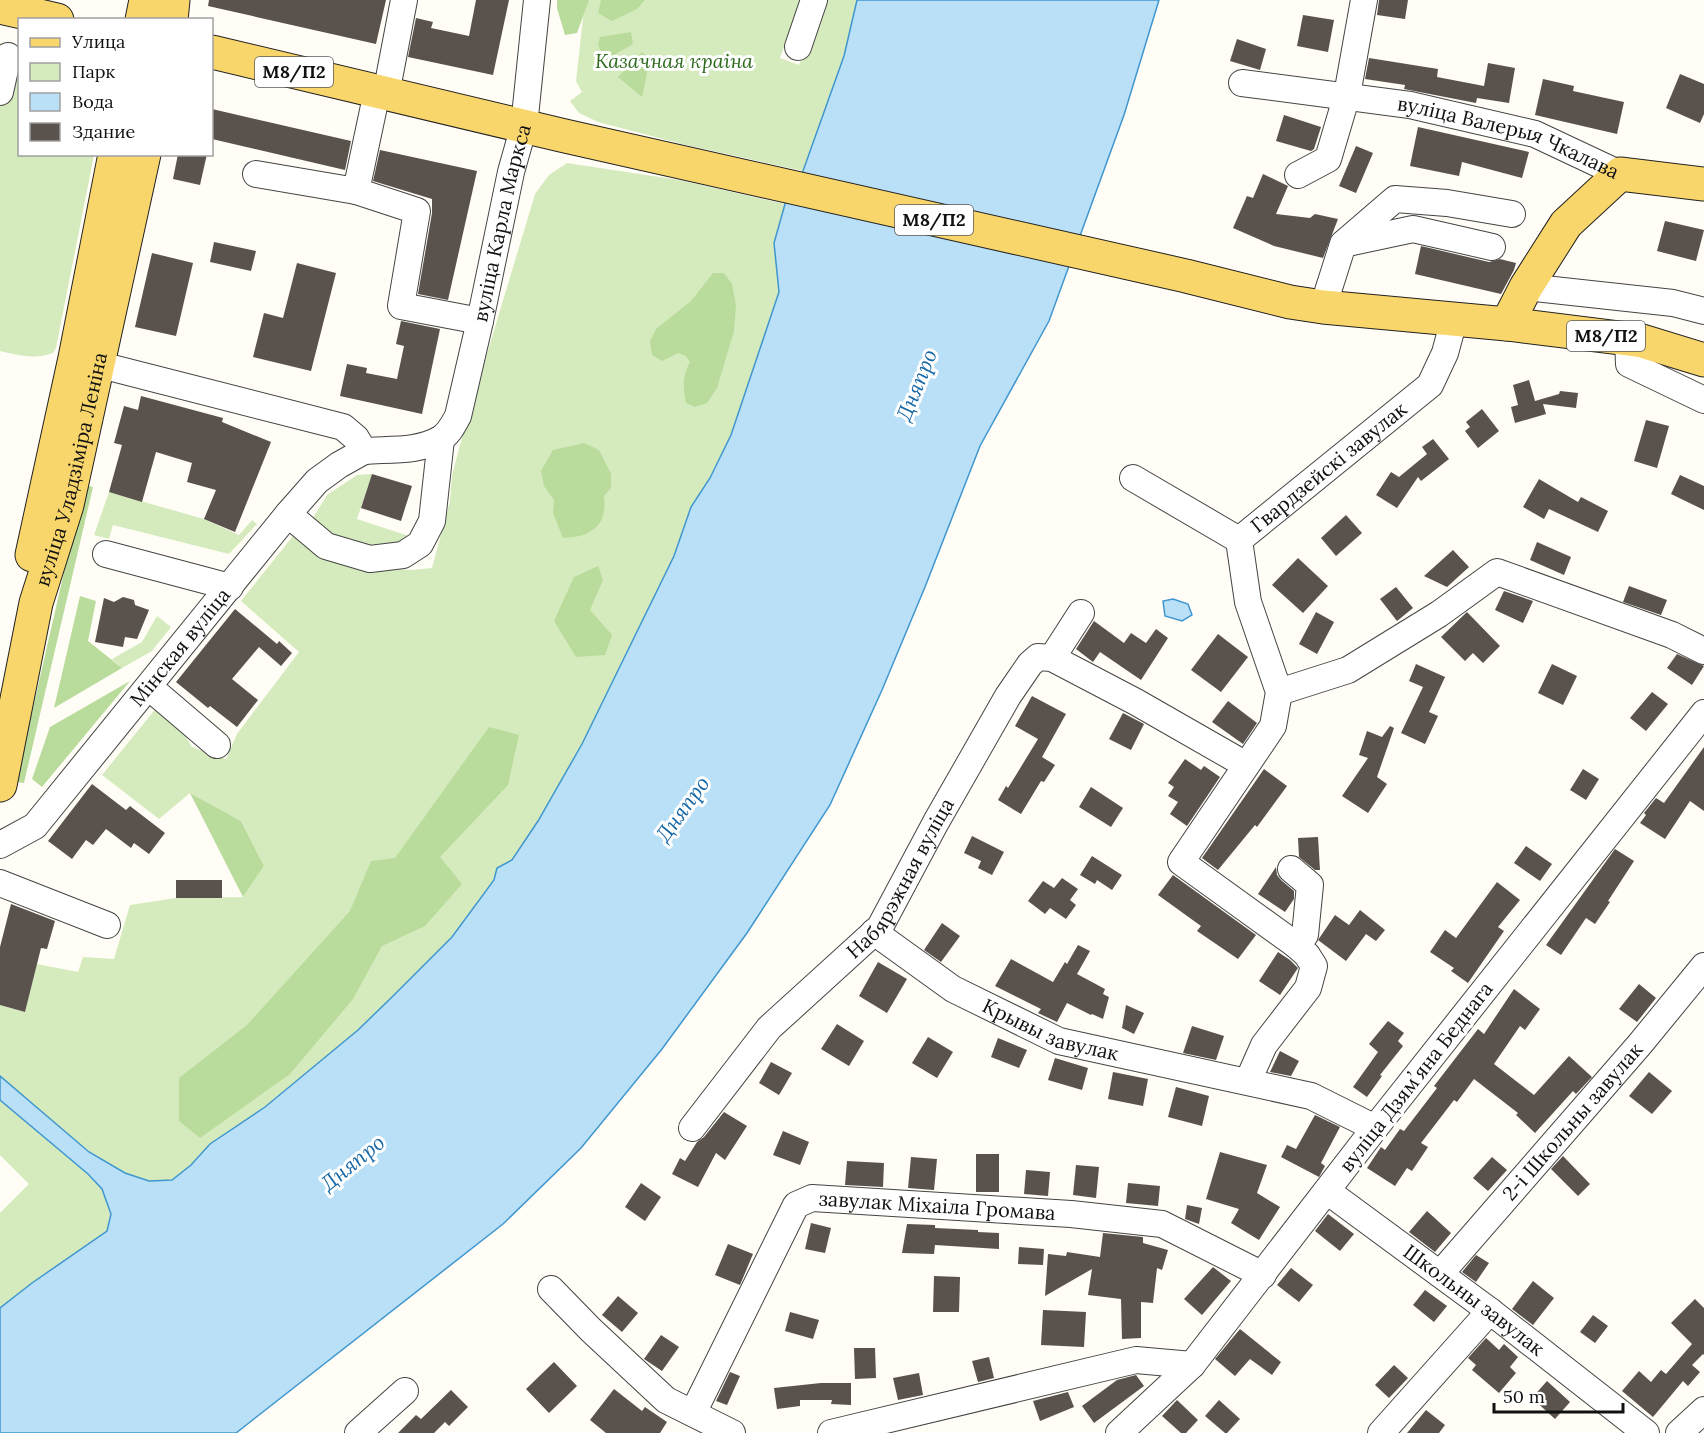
<svg xmlns="http://www.w3.org/2000/svg" width="1704" height="1433" font-family="Lora,serif">
<rect width="100%" height="100%" fill="#fffdf5"/>
<g fill="#d5ebbd">
<polygon points="585,0 807,0 796,32 789,32 780,58 799,65 820,0 857,0 844,56 803,171 686,145 598,122 579,113 570,101 582,92 576,81"/>
<path d="M0,43l19,4 1,107 74,1 -38,193 -3,5c-19,7 -35,2 -53,-2z"/>
<polygon points="567,163 679,180 785,204 774,243 779,292 731,435 710,478 691,507 674,556 582,744 538,821 512,860 497,868 494,879 452,937 391,998 358,1030 265,1107 210,1144 191,1165 172,1180 149,1181 125,1173 102,1160 89,1152 0,1076 0,1005 25,1012 37,964 78,972 83,957 114,959 130,905 176,898 243,897 264,866 241,821 190,793 159,819 102,775 157,707 175,719 192,747 226,759 237,734 299,652 241,601 297,531 379,568 411,570 432,568 450,501 452,475 463,434 535,194 549,175"/>
<polygon points="372,474 357,519 412,537 401,546 368,549 333,535 313,518 327,495 357,475"/>
<polygon points="109,492 204,519 239,535 252,520 257,524 229,554 113,525 109,539 94,535"/>
<polygon points="157,616 171,627 152,651 122,668 112,659 142,642"/>
<polygon points="0,1100 88,1174 102,1189 111,1214 107,1231 32,1283 0,1308 0,1213 29,1184 0,1155"/>
</g>
<g fill="#b9dc9c">
<polygon points="557,0 589,0 577,33 565,35 557,8"/>
<polygon points="601,0 645,0 637,9 612,21 598,13"/>
<polygon points="631,32 633,44 604,61 598,44 600,37"/>
<polygon points="642,52 650,59 642,97 618,77"/>
<path d="M713,273h11l8,11 4,21 -2,26 -17,57 -10,15 -12,4 -9,-4c-3,-16 -4,-27 4,-41l-4,-6 -8,-3 -16,8 -10,-6 -2,-14 6,-12 35,-28z"/>
<path d="M584,443l15,7 12,24v14l-7,8c4,30 -13,41 -41,42l-10,-25 1,-13 -10,-14 -3,-15 12,-21z"/>
<polygon points="84,485 93,487 24,783 16,782"/>
<polygon points="598,566 603,580 590,610 612,635 605,655 576,657 554,621 574,577"/>
<polygon points="80,596 96,601 88,641 122,668 54,708"/>
<polygon points="130,681 42,787 32,779 50,727"/>
<polygon points="489,727 519,735 508,785 440,857 462,884 425,926 382,946 353,999 290,1074 200,1138 179,1121 179,1078 247,1025 350,911 371,861 395,858"/>
<polygon points="190,793 241,821 264,866 243,897"/>
</g>
<g fill="#b9e0f7" stroke="#3f96cf" stroke-width="1.5">
<polygon points="857,0 1159,0 1124,115 1049,321 980,446 925,587 882,690 830,805 747,933 662,1049 581,1148 503,1224 236,1433 0,1433 0,1308 32,1283 107,1231 111,1214 102,1189 88,1174 0,1100 0,1076 89,1152 125,1173 149,1181 172,1180 191,1165 210,1144 265,1107 358,1030 391,998 452,937 494,880 497,868 512,860 538,821 582,744 674,556 691,507 710,478 731,435 779,292 774,243 785,204 803,171 844,56"/>
<polygon points="1173,599 1188,604 1192,615 1182,621 1165,616 1163,601"/>
</g>
<g fill="#5a524d">
<polygon points="209,0 386,0 376,44 208,6"/>
<polygon points="476,0 509,0 493,75 408,57 416,18 433,22 431,28 469,36"/>
<polygon points="1379,0 1408,0 1405,19 1377,15"/>
<polygon points="1303,15 1334,20 1328,52 1297,46"/>
<polygon points="1237,39 1266,49 1260,70 1230,61"/>
<polygon points="1369,58 1438,69 1437,77 1484,86 1488,63 1515,68 1509,103 1477,98 1476,103 1404,89 1405,85 1365,79"/>
<polygon points="1680,74 1704,84 1704,114 1700,123 1666,108"/>
<polygon points="1543,79 1574,86 1573,91 1624,102 1617,134 1535,115"/>
<polygon points="212,109 351,141 345,170 212,139"/>
<polygon points="1284,115 1321,127 1314,149 1311,151 1276,141"/>
<polygon points="1418,127 1529,152 1522,178 1462,162 1459,176 1410,166"/>
<polygon points="1356,146 1373,153 1356,193 1339,186"/>
<polygon points="380,150 477,171 448,300 418,294 432,213 432,199 373,181"/>
<polygon points="178,154 207,154 200,185 173,179"/>
<polygon points="1263,174 1288,186 1276,214 1310,218 1315,214 1338,219 1323,258 1274,246 1233,228 1247,196 1253,198"/>
<polygon points="1665,221 1704,230 1696,261 1657,251"/>
<polygon points="214,242 256,251 251,271 210,262"/>
<polygon points="1421,246 1489,262 1500,259 1516,263 1514,270 1501,294 1415,274"/>
<polygon points="152,253 193,263 176,336 135,327"/>
<polygon points="297,263 336,273 311,371 253,357 264,313 283,318"/>
<polygon points="401,321 440,329 422,414 340,396 347,364 367,368 366,373 397,379 404,346 396,344"/>
<polygon points="1529,380 1535,401 1559,394 1560,391 1578,393 1576,408 1543,404 1546,414 1515,423 1511,407 1518,405 1513,385"/>
<polygon points="141,396 223,418 222,422 271,442 235,532 204,519 216,490 187,482 192,463 156,452 142,502 109,492 122,445 114,443 124,406 138,410"/>
<polygon points="1482,409 1499,431 1478,448 1465,431 1470,427 1466,422"/>
<polygon points="1646,420 1669,426 1657,468 1634,461"/>
<polygon points="1433,439 1449,459 1421,481 1418,477 1397,508 1376,495 1391,472 1399,477 1427,454 1422,447"/>
<polygon points="372,474 412,486 401,521 361,508"/>
<polygon points="1680,475 1704,486 1704,510 1671,494"/>
<polygon points="1539,479 1578,502 1581,497 1608,511 1598,532 1549,509 1544,519 1523,507"/>
<polygon points="1346,515 1362,533 1336,556 1321,538"/>
<polygon points="1537,542 1571,557 1564,575 1530,560"/>
<polygon points="1453,550 1469,567 1447,587 1424,576"/>
<polygon points="1298,558 1328,586 1303,613 1272,585"/>
<polygon points="1629,586 1667,600 1661,615 1623,602"/>
<polygon points="1396,587 1413,608 1397,621 1380,599"/>
<polygon points="1504,591 1533,601 1523,623 1495,610"/>
<polygon points="123,597 134,600 135,605 149,610 137,639 125,637 123,647 95,642 104,598 114,602"/>
<polygon points="235,609 277,644 279,641 292,653 281,666 259,647 232,679 258,700 237,727 210,706 208,708 176,682"/>
<polygon points="1316,612 1334,622 1317,654 1299,644"/>
<polygon points="1467,612 1500,646 1483,663 1473,653 1465,661 1441,637"/>
<polygon points="1094,621 1124,643 1131,633 1146,643 1156,629 1168,638 1141,680 1100,652 1093,662 1076,649"/>
<polygon points="1218,634 1248,657 1221,692 1191,670"/>
<polygon points="1677,654 1704,666 1692,685 1667,668"/>
<polygon points="1416,664 1445,677 1429,712 1438,716 1425,744 1401,733 1423,687 1409,681"/>
<polygon points="1552,664 1577,676 1563,705 1538,693"/>
<polygon points="1652,692 1668,704 1646,731 1630,718"/>
<polygon points="1032,696 1066,714 1042,757 1055,765 1044,782 1041,781 1021,814 998,800 1006,786 1008,788 1038,739 1015,726"/>
<polygon points="1228,701 1257,723 1243,744 1212,722"/>
<polygon points="1123,713 1144,724 1131,750 1109,739"/>
<polygon points="1390,726 1394,728 1377,777 1387,784 1368,813 1342,796 1368,758 1359,755 1367,731 1382,737"/>
<polygon points="1704,747 1704,811 1690,801 1665,839 1640,823 1646,815 1644,813 1656,798 1664,803"/>
<polygon points="1185,759 1201,770 1204,766 1220,777 1187,826 1170,814 1178,802 1168,796 1174,787 1168,783"/>
<polygon points="1264,769 1287,786 1257,827 1255,825 1218,870 1202,858"/>
<polygon points="1583,769 1599,779 1586,800 1570,790"/>
<polygon points="92,784 126,810 130,806 165,833 149,854 134,843 131,848 106,829 93,845 86,840 72,859 48,841"/>
<polygon points="1091,787 1123,808 1111,827 1079,807"/>
<polygon points="972,836 1004,852 992,875 978,868 981,861 964,853"/>
<polygon points="1318,837 1320,870 1315,870 1299,857 1298,838"/>
<polygon points="1526,846 1552,864 1540,881 1514,863"/>
<polygon points="1615,849 1634,861 1608,901 1610,902 1595,924 1586,918 1561,955 1546,945"/>
<polygon points="1092,856 1122,875 1112,890 1097,880 1095,884 1080,875"/>
<polygon points="1276,867 1277,875 1281,880 1294,891 1294,899 1285,912 1258,894"/>
<polygon points="1173,875 1256,935 1238,959 1197,931 1201,926 1158,895"/>
<polygon points="1062,878 1078,889 1070,900 1076,905 1066,919 1050,908 1045,914 1028,901 1043,881 1054,888"/>
<rect x="176" y="880" width="46" height="18"/>
<polygon points="1497,882 1520,900 1498,927 1504,931 1468,983 1451,971 1454,968 1430,952 1445,930 1456,938"/>
<polygon points="11,904 55,921 47,949 41,948 25,1012 0,1005 0,947"/>
<polygon points="1360,910 1385,930 1376,941 1366,934 1346,961 1318,940 1335,915 1349,925"/>
<polygon points="942,923 960,936 941,962 924,950"/>
<polygon points="1078,945 1090,951 1077,974 1105,989 1103,994 1109,997 1103,1019 1092,1014 1091,1015 1067,1003 1057,1022 1038,1013 1041,1009 995,986 1011,959 1053,982 1065,962 1067,964"/>
<polygon points="1278,952 1290,960 1298,968 1280,995 1259,981"/>
<polygon points="878,962 907,979 887,1013 859,996"/>
<polygon points="1639,984 1656,998 1637,1022 1619,1009"/>
<polygon points="1514,989 1540,1009 1525,1030 1520,1026 1494,1064 1534,1095 1569,1056 1592,1077 1576,1094 1573,1091 1535,1133 1516,1115 1518,1113 1474,1079 1457,1102 1454,1100 1421,1143 1428,1147 1412,1171 1407,1168 1395,1186 1367,1168 1381,1147 1385,1150 1400,1129 1404,1131 1437,1088 1434,1086 1478,1029 1484,1034"/>
<polygon points="1126,1005 1144,1013 1134,1034 1122,1028"/>
<polygon points="1388,1021 1404,1033 1398,1041 1403,1046 1380,1075 1382,1076 1367,1097 1353,1087 1378,1052 1369,1044"/>
<polygon points="837,1024 864,1041 849,1066 821,1049"/>
<polygon points="1192,1026 1224,1036 1216,1060 1183,1053"/>
<polygon points="928,1037 953,1052 937,1078 912,1063"/>
<polygon points="998,1038 1027,1050 1019,1068 991,1057"/>
<polygon points="1280,1051 1299,1061 1291,1076 1270,1072"/>
<polygon points="1055,1058 1088,1068 1082,1090 1048,1080"/>
<polygon points="771,1062 792,1073 779,1095 759,1083"/>
<polygon points="1113,1072 1148,1079 1143,1106 1108,1099"/>
<polygon points="1649,1072 1672,1091 1652,1114 1629,1096"/>
<polygon points="1176,1087 1209,1096 1202,1126 1168,1117"/>
<polygon points="724,1112 747,1126 725,1160 716,1153 698,1187 672,1174 680,1158 685,1161 697,1142 704,1137"/>
<polygon points="1315,1115 1340,1127 1321,1163 1325,1166 1319,1177 1281,1157 1287,1145 1296,1149"/>
<polygon points="783,1131 809,1142 800,1165 773,1155"/>
<polygon points="1220,1152 1267,1165 1257,1193 1280,1207 1259,1240 1231,1223 1239,1209 1206,1199"/>
<rect x="976" y="1154" width="23" height="38"/>
<polygon points="1563,1156 1590,1184 1578,1196 1551,1169"/>
<polygon points="911,1157 937,1159 934,1190 908,1188"/>
<polygon points="1492,1157 1507,1170 1488,1191 1473,1178"/>
<polygon points="847,1161 884,1163 883,1187 845,1185"/>
<polygon points="1076,1165 1099,1167 1096,1198 1073,1195"/>
<polygon points="1026,1170 1050,1172 1048,1196 1024,1194"/>
<polygon points="641,1183 661,1197 645,1221 625,1207"/>
<polygon points="1128,1183 1160,1186 1158,1206 1126,1203"/>
<polygon points="1187,1205 1202,1208 1199,1224 1185,1219"/>
<polygon points="1427,1211 1451,1233 1435,1252 1409,1232"/>
<polygon points="1328,1214 1354,1234 1340,1251 1315,1231"/>
<polygon points="811,1223 831,1228 825,1253 805,1249"/>
<polygon points="907,1224 935,1225 935,1228 978,1230 978,1232 999,1233 999,1249 935,1245 934,1254 902,1253"/>
<polygon points="1103,1233 1143,1237 1143,1243 1168,1250 1162,1270 1157,1268 1153,1303 1141,1302 1141,1338 1122,1339 1121,1299 1088,1295 1092,1269 1045,1296 1048,1254 1066,1256 1067,1252 1100,1257"/>
<polygon points="728,1244 753,1254 740,1285 715,1275"/>
<polygon points="1019,1247 1044,1249 1043,1265 1018,1264"/>
<polygon points="1476,1255 1489,1263 1476,1282 1462,1272"/>
<polygon points="1213,1267 1231,1281 1202,1315 1184,1299"/>
<polygon points="1291,1268 1313,1285 1299,1302 1277,1285"/>
<polygon points="934,1276 960,1277 959,1312 933,1312"/>
<polygon points="1533,1281 1554,1298 1533,1325 1512,1309"/>
<polygon points="1425,1290 1447,1306 1434,1322 1413,1305"/>
<polygon points="618,1296 638,1313 622,1332 602,1315"/>
<polygon points="1695,1299 1704,1308 1704,1355 1703,1354 1692,1365 1700,1372 1688,1386 1683,1381 1653,1417 1622,1391 1639,1371 1651,1382 1661,1370 1666,1374 1692,1344 1671,1323"/>
<polygon points="1043,1310 1086,1312 1084,1347 1041,1345"/>
<polygon points="790,1312 819,1320 813,1339 785,1331"/>
<polygon points="1593,1315 1608,1326 1595,1343 1580,1332"/>
<polygon points="1240,1329 1281,1362 1272,1375 1250,1359 1235,1376 1215,1359"/>
<polygon points="661,1335 679,1347 662,1371 644,1359"/>
<polygon points="1486,1338 1499,1350 1504,1344 1518,1357 1510,1367 1516,1373 1499,1393 1472,1370 1476,1365 1468,1358"/>
<polygon points="854,1348 875,1348 876,1378 855,1379"/>
<polygon points="989,1357 994,1378 978,1382 972,1361"/>
<polygon points="554,1362 577,1386 549,1413 526,1389"/>
<polygon points="1394,1365 1408,1378 1389,1398 1375,1385"/>
<polygon points="730,1372 740,1376 727,1405 716,1401"/>
<polygon points="919,1373 923,1395 898,1400 893,1378"/>
<polygon points="1136,1375 1144,1386 1094,1423 1082,1406 1117,1380"/>
<polygon points="1547,1381 1570,1402 1555,1419 1532,1398"/>
<polygon points="821,1383 851,1383 851,1405 831,1404 832,1400 800,1400 800,1406 777,1409 774,1388"/>
<polygon points="614,1389 642,1411 645,1407 667,1422 660,1433 606,1433 590,1420"/>
<polygon points="451,1390 468,1407 449,1426 445,1422 434,1433 398,1433 416,1415 421,1419"/>
<polygon points="1068,1392 1074,1407 1040,1421 1033,1401"/>
<polygon points="1177,1400 1198,1420 1186,1433 1181,1433 1162,1416"/>
<polygon points="1219,1400 1240,1419 1227,1433 1225,1433 1205,1416"/>
<polygon points="1426,1410 1445,1425 1439,1433 1407,1433"/>
</g>
<g fill="none" stroke-linecap="round" stroke-linejoin="round">
<defs>
<g id="minor">
<polyline points="798,47 814,0"/>
<path id="s1" d="M1242,83l168,22 125,29 85,40"/>
<polyline points="0,92 8,56"/>
<polyline points="377,92 356,191 417,211 401,306 480,321"/>
<polyline points="386,94 404,0"/>
<polyline points="256,174 356,191"/>
<polyline points="1298,175 1328,159 1347,95 1364,0"/>
<polyline points="1345,242 1395,199 1447,203 1512,214"/>
<polyline points="1526,287 1673,303 1704,311"/>
<polyline points="1323,307 1343,244 1413,229 1492,247"/>
<polyline points="1628,339 1629,364 1704,400"/>
<path id="s2" d="M81,360l262,67 13,11 8,13c24,-2 55,1 76,-12 9,-5 13,-14 18,-23l22,-95 31,-149 13,-46 13,-126"/>
<polyline points="1133,478 1239,540"/>
<polyline points="288,514 326,546 370,559 403,555 420,544 432,521 441,439"/>
<polyline points="106,554 230,587"/>
<polyline points="1052,658 1081,613"/>
<polyline points="149,687 217,745"/>
<polyline points="1279,692 1348,670 1439,614 1497,572 1672,635 1704,651"/>
<path id="s3" d="M0,845l35,-19 253,-312 29,-33 22,-16 25,-14"/>
<polyline points="1291,869 1310,885 1305,935 1296,945"/>
<polyline points="0,883 107,925"/>
<path id="s4" d="M874,932l79,57 106,52 252,55 64,32"/>
<path id="s5" d="M1248,1081l16,-36 44,-57 6,-22 -7,-11 -11,-10 -115,-83 92,-136 6,-34 -31,-90 -9,-62 191,-155 15,-32 9,-33"/>
<path id="s6" d="M692,1128l77,-100 111,-101 56,-105 72,-126 22,-32 8,-7 14,1 84,44 110,63"/>
<path id="s7" d="M1327,1191l163,120 156,122"/>
<path id="s8" d="M1440,1274l200,-230 64,-78"/>
<polyline points="551,1289 591,1330 666,1400 732,1433"/>
<path id="s9" d="M693,1413l103,-208 16,-7 259,16 91,10 101,51"/>
<polyline points="358,1433 405,1391"/>
<polyline points="831,1433 1136,1360 1192,1365"/>
<polyline points="1119,1433 1192,1365 1375,1128 1704,713"/>
<polyline points="1381,1433 1490,1311"/>
<polyline points="1679,1433 1704,1410"/>
</g>
<g id="major">
<polyline points="0,7 57,20"/>
<polyline points="142,20 146,0"/>
<polyline points="171,20 173,0"/>
<polyline points="212,52 565,136 1186,276 1290,302 1323,307 1507,324 1628,339 1642,341 1704,360"/>
<polyline points="1507,324 1526,287 1566,224 1620,174 1704,184"/>
<polyline points="32,555 75,358 115,154"/>
<path id="s10" d="M0,785l36,-182 31,-98 77,-351"/>
</g>
</defs>
<use href="#minor" stroke="#444" stroke-width="28"/>
<use href="#major" stroke="#222" stroke-width="35"/>
<use href="#minor" stroke="#fff" stroke-width="26"/>
<use href="#major" stroke="#f9d66b" stroke-width="33"/>
</g>
<g text-anchor="middle" stroke-width="6" stroke-linejoin="round" paint-order="stroke">
<g fill="#fff" stroke="#585858" stroke-width="1.5">
<rect x="255" y="57" width="78" height="30" rx="4.5"/>
<rect x="895" y="205" width="78" height="30" rx="4.5"/>
<rect x="1567" y="321" width="78" height="30" rx="4.5"/>
</g>
<g font-size="18" font-weight="bold" fill="#111">
<text x="294" y="78">М8/П2</text>
<text x="934" y="226">М8/П2</text>
<text x="1606" y="342">М8/П2</text>
</g>
<g font-size="20" font-style="italic" fill="#2f6b1f" stroke="#fff">
<text x="674" y="68">Казачная краіна</text>
</g>
<g font-size="20" fill="#111" stroke="#fff">
<text dy="7" stroke="none"><textPath href="#s1" startOffset="273">вуліца Валерыя Чкалава</textPath></text>
<text dy="7" stroke="none"><textPath href="#s2" startOffset="608">вуліца Карла Маркса</textPath></text>
<text dy="7" stroke="none"><textPath href="#s5" startOffset="776">Гвардзейскі завулак</textPath></text>
<text dy="7" stroke="none"><textPath href="#s10" startOffset="324">вуліца Уладзіміра Леніна</textPath></text>
<text dy="7" stroke="none"><textPath href="#s3" startOffset="270">Мінская вуліца</textPath></text>
<text dy="7" stroke="none"><textPath href="#s6" startOffset="328">Набярэжная вуліца</textPath></text>
<text dy="7" stroke="none"><textPath href="#s4" startOffset="204">Крывы завулак</textPath></text>
<text transform="translate(1416 1077) rotate(-52)" y="7">вуліца Дзямʼяна Беднага</text>
<text dy="7" stroke="none"><textPath href="#s8" startOffset="202">2-і Школьны завулак</textPath></text>
<text dy="7" stroke="none"><textPath href="#s9" startOffset="375">завулак Міхаіла Громава</textPath></text>
<text dy="7" stroke="none"><textPath href="#s7" startOffset="183">Школьны завулак</textPath></text>
</g>
<g font-size="21" font-style="italic" fill="#1768a6" stroke="#fff">
<text transform="translate(917 385) rotate(-68)" y="7">Дняпро</text>
<text transform="translate(683 809) rotate(-54)" y="7">Дняпро</text>
<text transform="translate(353 1163) rotate(-39)" y="7">Дняпро</text>
</g>
</g>
<rect x="18" y="18" width="195" height="138" fill="#ffffff" stroke="#a0a0a0" stroke-width="1.5"/>
<rect x="30" y="38" width="30" height="9" fill="#f9d66b" stroke="#a0a0a0" stroke-width="1.5"/>
<text x="72" y="48" font-size="18" fill="#111111">Улица</text>
<rect x="30" y="63" width="30" height="18" fill="#d5ebbd" stroke="#a0a0a0" stroke-width="1.5"/>
<text x="72" y="78" font-size="18" fill="#111111">Парк</text>
<rect x="30" y="93" width="30" height="18" fill="#b9e0f7" stroke="#a0a0a0" stroke-width="1.5"/>
<text x="72" y="108" font-size="18" fill="#111111">Вода</text>
<rect x="30" y="123" width="30" height="18" fill="#5a524d" stroke="#a0a0a0" stroke-width="1.5"/>
<text x="72" y="138" font-size="18" fill="#111111">Здание</text>
<path d="M1494 1403v9h129v-9" fill="none" stroke="#111111" stroke-width="3"/>
<text x="1503" y="1403" font-size="18" fill="#111111" stroke="#ffffff" stroke-width="4.5" paint-order="stroke">50 m</text>
</svg>
